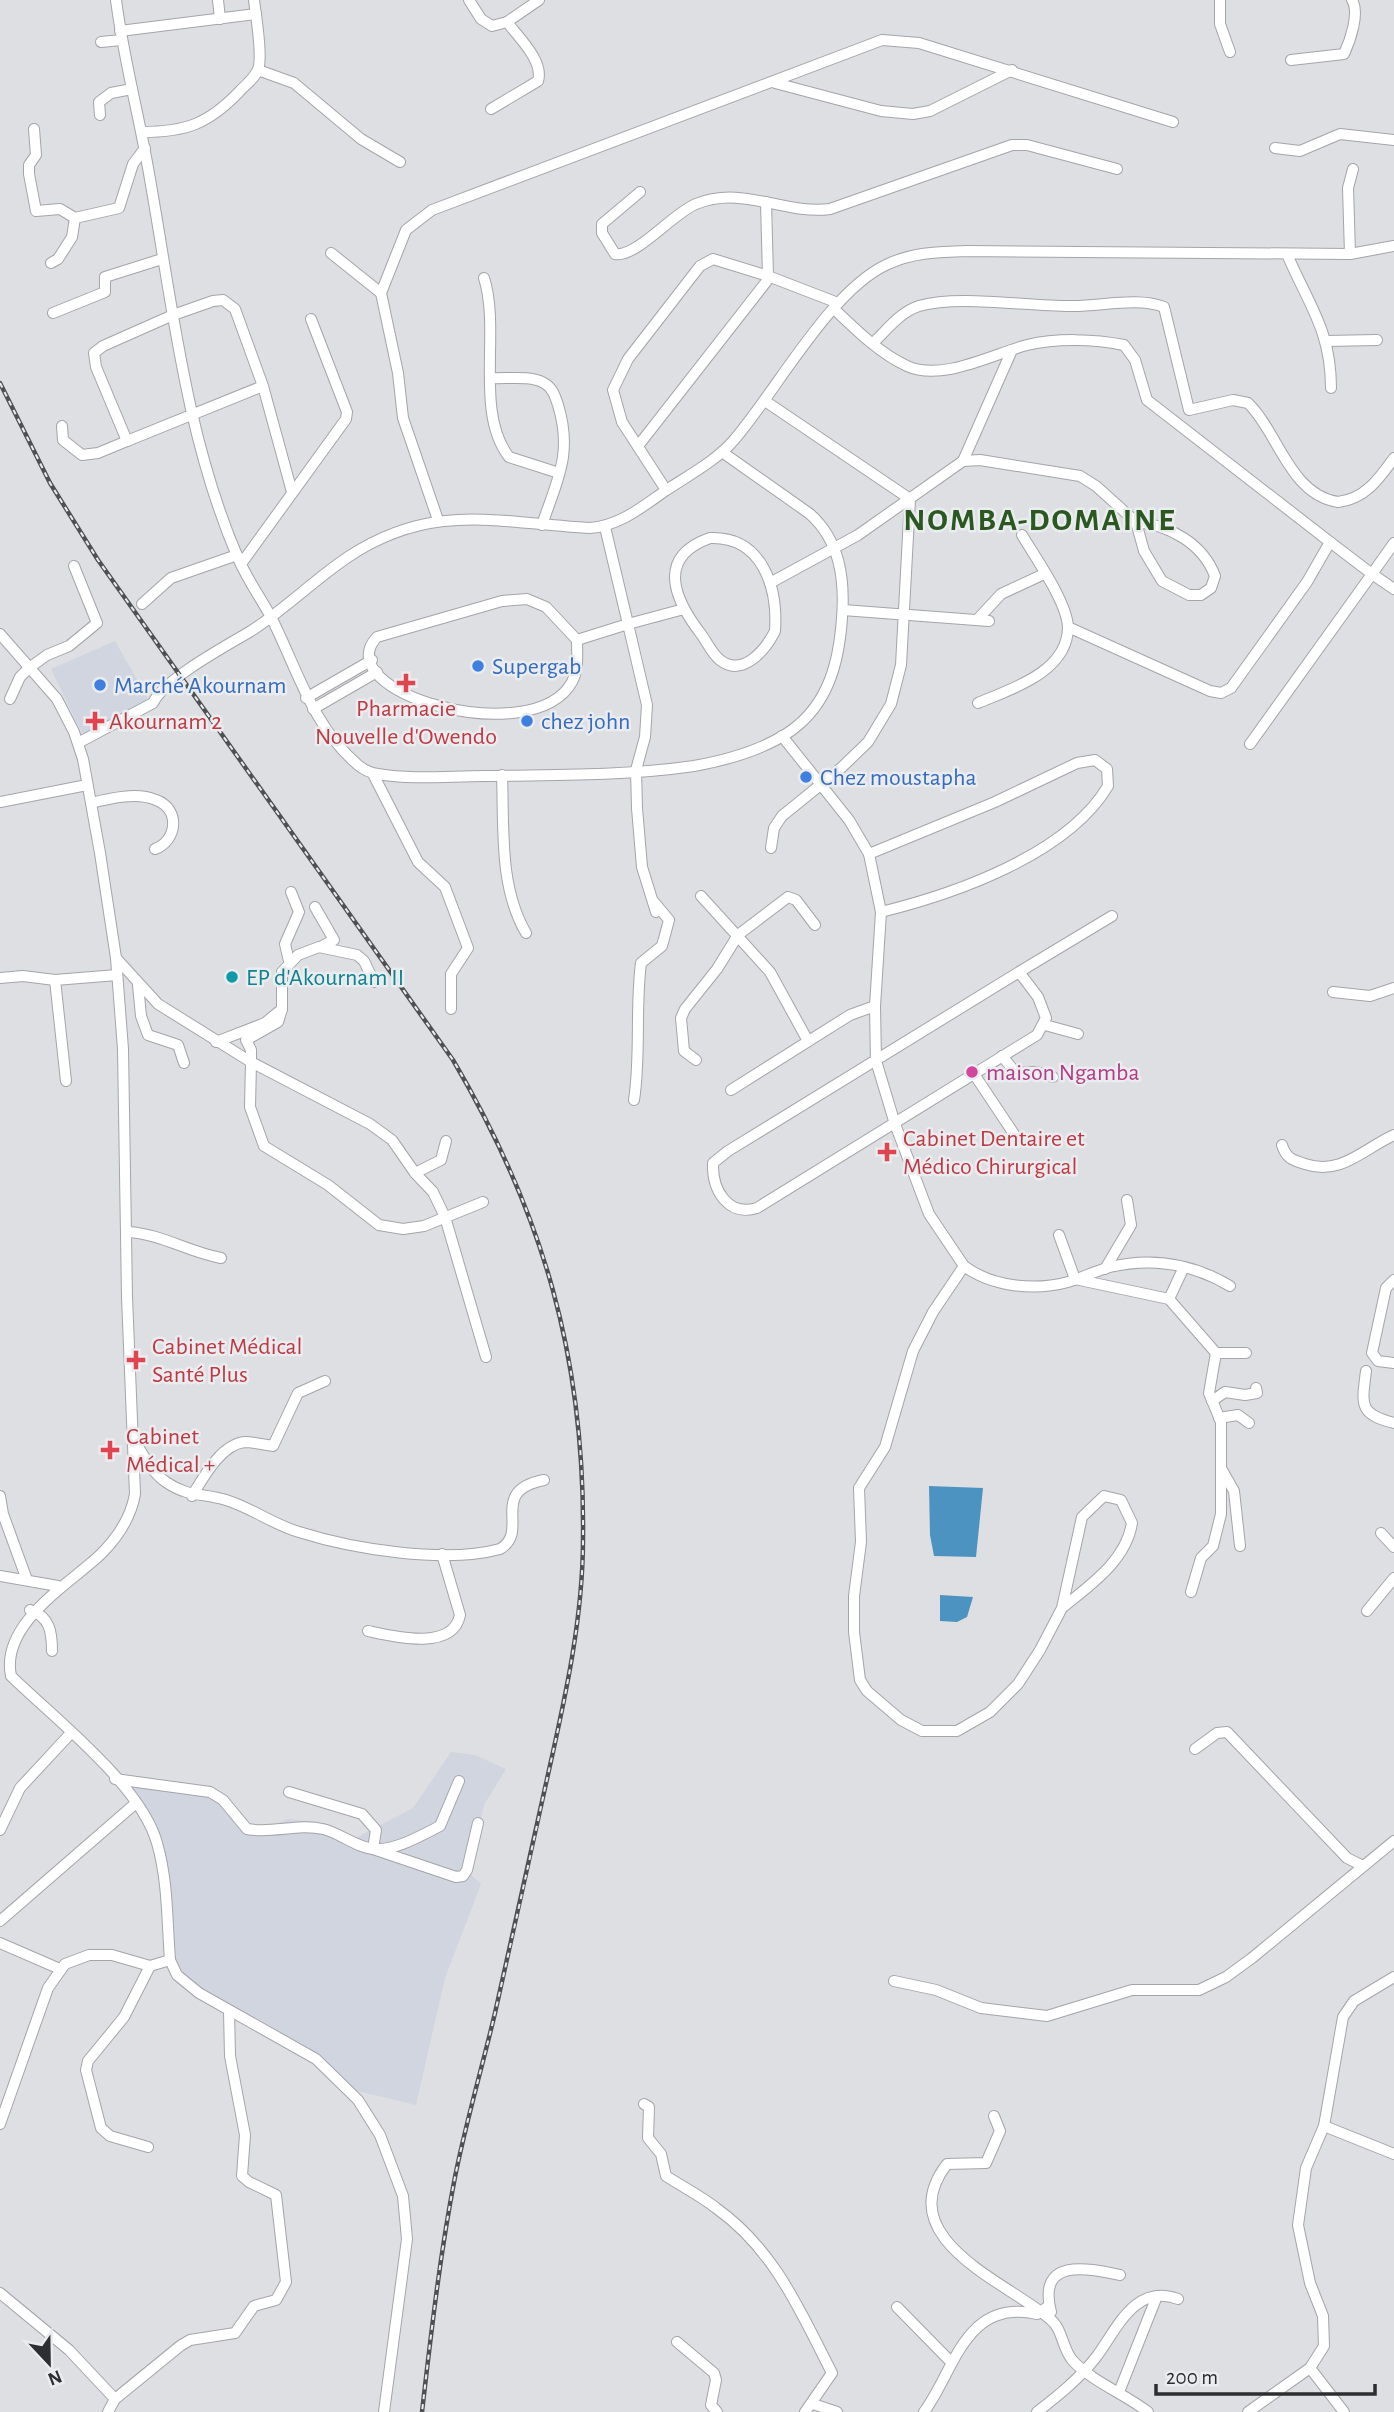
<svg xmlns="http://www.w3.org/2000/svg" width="1394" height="2412" font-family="'Alegreya Sans',sans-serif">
<rect width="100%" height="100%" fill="#dddfe3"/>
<g fill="#d1d5e0">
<polygon points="115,641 150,702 84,737 51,669"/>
<polygon points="451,1752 475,1755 506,1769 484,1805 469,1873 481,1884 445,1978 416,2105 349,2089 316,2058 181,1977 174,1964 169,1874 161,1846 117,1776 200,1788 225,1804 254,1834 288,1819 316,1822 348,1842 413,1808"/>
</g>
<g fill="#4c93c1">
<polygon points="929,1486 983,1488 976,1557 934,1556 930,1535"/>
<polygon points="940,1595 973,1597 967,1617 957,1622 940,1621"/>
</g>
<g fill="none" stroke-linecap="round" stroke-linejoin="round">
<defs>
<g id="minor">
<path d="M116,0c8,62 25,123 35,185 22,125 36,255 87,373 9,21 22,39 33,59 26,51 41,109 87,148 6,5 12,8 20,9 34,6 71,2 105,2 69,-1 142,0 211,-10 33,-6 70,-16 98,-36 37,-27 47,-69 50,-112 3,-39 -2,-77 -32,-104l-88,-62"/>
<polyline points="218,0 220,19"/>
<polyline points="469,0 481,19 492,26 507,22 539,0"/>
<polyline points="1220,0 1220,24 1230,52"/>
<polyline points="120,31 256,14"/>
<polyline points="101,42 121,40"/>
<path d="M1291,60l53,-6c6,-13 16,-41 8,-54"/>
<polyline points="258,70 294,83 361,139 400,162"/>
<polyline points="775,83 881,111 913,114 930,111 1012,70"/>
<path d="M491,109l47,-28c6,-20 -19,-43 -31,-59"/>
<polyline points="100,115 99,102 111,93 132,89"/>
<polyline points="34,129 36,155 29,165 29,174 36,211 60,209 75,218"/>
<path d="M142,132c44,0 66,-8 97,-40 7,-8 18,-15 20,-26 3,-16 -3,-49 -5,-66"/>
<polyline points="1275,148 1300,151 1340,134 1394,140"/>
<path d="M640,192l-38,32v9l13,21c21,4 58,-41 81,-50 47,-19 88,11 134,5l182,-64h15l90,24"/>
<polyline points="766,202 768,276"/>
<polyline points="331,253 381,293 398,373 403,418 438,520"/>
<path d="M1287,254c21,50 44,76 44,134"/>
<polyline points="1350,254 1348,188 1353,169"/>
<polyline points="51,263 58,259 72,237 75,218 119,208 133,164 145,148"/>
<path d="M484,278c17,53 -10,134 25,179l50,16"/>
<polyline points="381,293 406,230 432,210 882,40 919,43 1173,122"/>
<path d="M834,309c21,20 46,45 73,57 35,16 86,-12 120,-21 30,-7 67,-6 97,0l11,15 12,40 183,142 -23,40 -76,106 -10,5 -11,-2 -142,-64"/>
<polyline points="53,313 105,292 105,277 162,259"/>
<polyline points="1327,341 1377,340"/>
<path d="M873,343c14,-13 27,-31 46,-37 40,-12 111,1 155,0 28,0 64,-9 90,1l25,103 44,-10 15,3c30,29 42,92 90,99 27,-3 41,-23 56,-44"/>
<path d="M491,378c15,1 40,-3 53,5 9,5 11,13 14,22 15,49 -1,75 -16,120"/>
<polyline points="263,386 127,441 96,367 94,353 103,346 173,315 213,301 223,300 235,309 263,386 292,492"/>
<polyline points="765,401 910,499 901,665 891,704 868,742 840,769 782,816 774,828 771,848"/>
<polyline points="62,426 63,440 82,455 98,453 127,441"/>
<polyline points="638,446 770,277"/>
<polyline points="963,461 1012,350"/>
<polyline points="666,490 622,422 613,390 628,359 700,266 713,259 768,276 838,303"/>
<polyline points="605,527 628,624 684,609"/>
<path d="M710,538c52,-2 68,49 65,93 -9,18 -32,47 -55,29 -8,-6 -13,-18 -19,-26 -27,-35 -45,-77 9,-96z"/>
<polyline points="1394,543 1372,574 1394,589"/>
<polyline points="241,564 346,419 347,412 311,319"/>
<path d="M770,583l88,-48 105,-74 17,-1 100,16 16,10 40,36 8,29 18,30 27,14h12l10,-7 4,-12c-12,-32 -45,-51 -79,-54"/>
<path d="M527,599l19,8 31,33c0,14 2,29 -5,42 -39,70 -247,10 -195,-45l125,-36z"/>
<polyline points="142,604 171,578 237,555"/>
<polyline points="843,610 989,621"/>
<polyline points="977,620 1001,594 1044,574"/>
<path d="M0,634l57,65 17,33 9,27 17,94 16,105 7,91 4,248 8,197c-4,23 -17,43 -34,60 -30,29 -101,69 -90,122 43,42 130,109 146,167 11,38 10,78 13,117l7,15 22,18 117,66 42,41 22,35 23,61 4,43 -23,173"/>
<polyline points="577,640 628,624 647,705 645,737 636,770 637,808 642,867 656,912"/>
<polyline points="306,698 372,660"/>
<polyline points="10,699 20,677 29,668 47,655 69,646 97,623 74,566"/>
<path d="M978,703c33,-14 90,-31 90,-76 -1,-25 -33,-70 -46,-92"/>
<polyline points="313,709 377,672"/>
<path d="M782,736l67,84 20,34 12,58 -6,94 1,55 19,63 34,90 35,52 -31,46 -20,39 -28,96 -26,41 2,54 -7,54v36l6,48 7,11 34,29 21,11h35l33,-19 28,-28 22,-34 22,-42 20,-91 22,-21 17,4 11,23c-6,38 -42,62 -70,85"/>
<path d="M78,743l75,-40c11,-24 73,-57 98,-72 34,-22 63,-51 97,-74 84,-56 150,-34 242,-29 29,-2 52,-21 75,-37 24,-16 51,-30 69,-51 43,-50 96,-150 154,-176 26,-12 51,-12 79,-13l383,3 44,-8"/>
<polyline points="1250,744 1372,574 1330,542"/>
<polyline points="373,774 418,862 445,887 468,948 451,974 451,1009"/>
<path d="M502,775c2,53 -3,112 24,158"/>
<polyline points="0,802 87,785"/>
<path d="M91,803c20,-5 46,-11 65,-3 25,9 21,41 -1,49"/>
<path d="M869,854l126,-52 82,-39 18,-3 12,9 1,17c-41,69 -154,108 -227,126"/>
<polyline points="701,896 770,972 808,1041"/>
<polyline points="315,907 334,940 320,947"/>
<polyline points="116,958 158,1004 251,1062 250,1107 264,1146 328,1185 379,1225 403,1229 424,1226 483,1202"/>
<polyline points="289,961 285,944 299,912 291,892"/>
<path d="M1019,972l-291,179 -15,12c-1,27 15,54 44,45l280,-173 9,-17 -8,-21 -19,-25 93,-56"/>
<polyline points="0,978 23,976 55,980 117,975"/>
<polyline points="55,980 66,1081"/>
<polyline points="374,982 364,961 357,955 319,947 298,955 282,972 282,1009 278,1022 246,1040 251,1050 251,1062 370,1124 392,1140 415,1173 433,1192 445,1217 486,1357"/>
<polyline points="138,985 141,1016 148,1035 178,1045 184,1063"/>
<polyline points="1333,992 1370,996 1394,988"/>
<polyline points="1045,1025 1078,1034"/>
<polyline points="216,1042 265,1023 282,1009"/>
<polyline points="1002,1056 1016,1073 1036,1072 1053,1077"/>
<polyline points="696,1060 684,1051 681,1018 685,1009 717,969 738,935 788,897 796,900 815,925"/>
<polyline points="974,1074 1016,1137"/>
<polyline points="731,1090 850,1015 875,1006"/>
<path d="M634,1100c7,-45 1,-91 7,-137l21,-17 7,-26 -15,-18"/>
<path d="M1282,1145c4,13 10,15 23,19 36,12 58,-15 89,-29"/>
<polyline points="415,1173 441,1160 446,1141"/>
<path d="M128,1232c34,2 60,20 93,26"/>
<polyline points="1059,1235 1075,1279 1169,1299 1216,1353 1246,1353"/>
<path d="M964,1266c28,21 71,25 104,16 14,-4 27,-11 42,-15 42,-10 83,-3 120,19"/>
<polyline points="1105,1269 1131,1225 1127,1200"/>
<polyline points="1394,1280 1386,1288 1372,1353 1378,1361 1394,1363"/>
<polyline points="1169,1299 1184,1267"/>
<path d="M1366,1371c-4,33 -8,43 28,52"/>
<polyline points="1212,1401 1225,1392 1245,1395 1257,1393 1256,1388"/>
<polyline points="1219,1418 1238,1415 1249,1423"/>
<path d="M134,1440c9,14 17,32 32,42 21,15 37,11 60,18 26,8 48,25 73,32 54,17 146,32 201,17 31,-18 -13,-58 44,-69"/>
<polyline points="1222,1470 1234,1491 1240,1546"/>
<polyline points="0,1496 3,1514 27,1580"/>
<path d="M192,1496c11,-18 29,-52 53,-54 9,0 19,3 28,4l25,-53 27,-12"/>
<polyline points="1381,1533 1394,1547"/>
<polyline points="1201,1558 1191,1592 1201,1558 1213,1546 1221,1514 1221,1422 1209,1393 1216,1353"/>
<polyline points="0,1576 58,1586"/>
<path d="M30,1610c20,7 22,22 22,41"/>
<polyline points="1367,1611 1394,1578"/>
<path d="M368,1631c23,5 85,21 92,-16l-18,-61"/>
<polyline points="1195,1749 1217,1733 1227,1732 1347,1858 1361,1865"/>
<path d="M115,1779l95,13 13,8 24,29c25,5 51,-6 76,0 17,4 34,19 51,20 21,2 48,-14 66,-23l19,-45"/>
<polyline points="289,1792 362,1814 376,1830 373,1849 456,1877 463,1876 467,1870 478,1823"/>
<polyline points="0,1830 20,1788 71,1733"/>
<polyline points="0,1921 136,1803"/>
<polyline points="0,1943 60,1969"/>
<polyline points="894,1981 936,1990 981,2008 1047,2016 1132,1990 1199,1990 1226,1977 1252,1958 1394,1841"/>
<path d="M644,2104l5,3 -1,31 13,16 5,22c17,11 35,20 50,32 59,42 84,103 116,165l-27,39"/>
<path d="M994,2116l6,15 -14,32 -39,1c-58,75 62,119 103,155 13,10 12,30 23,42 20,21 52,33 75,51"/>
<polyline points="0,2124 48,1988 65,1964 89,1955 112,1955 150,1966 170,1960"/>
<polyline points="1324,2126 1394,2154"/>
<polyline points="148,2147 110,2136 101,2128 86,2070 88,2061 124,2017 150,1966"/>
<polyline points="0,2293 69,2350 115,2399 180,2346 190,2340 235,2333 254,2306 276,2300 286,2282 276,2195 249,2182 242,2176 245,2135 230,2056 229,2011"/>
<polyline points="897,2307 950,2361"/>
<path d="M1051,2312c-14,-55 36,-44 69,-37"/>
<polyline points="677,2342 714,2373 716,2380 711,2405 717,2412"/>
<polyline points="1310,2368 1344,2412"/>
<polyline points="1119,2392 1157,2296"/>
<polyline points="813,2404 837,2412"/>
<polyline points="108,2412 115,2399"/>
<path d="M924,2412c31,-42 41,-114 113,-98l12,-8"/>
<path d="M1037,2412c22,-17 43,-34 60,-56 20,-27 38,-73 81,-57"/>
<polyline points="1248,2412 1310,2368 1324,2346 1323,2316 1310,2283 1298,2225 1306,2168 1324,2126 1343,2017 1354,2001 1394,1977"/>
</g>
</defs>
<use href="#minor" stroke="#a4a5a9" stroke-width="12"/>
<use href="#minor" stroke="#fff" stroke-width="10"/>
<defs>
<path id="rail" d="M0,383l50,100 48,77 355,500c91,155 132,299 130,479 0,84 -20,168 -38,249 -16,75 -33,150 -50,225 -13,55 -29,109 -40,164 -15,77 -24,157 -33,235"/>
</defs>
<use href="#rail" stroke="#4e5051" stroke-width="4.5"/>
<use href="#rail" stroke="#eaecf0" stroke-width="2" stroke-dasharray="5" stroke-linecap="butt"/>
</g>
<g fill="#3f7fe0" stroke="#eaecf0" stroke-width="2.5">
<circle cx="478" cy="666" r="7"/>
<circle cx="100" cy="685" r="7"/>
<circle cx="527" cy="721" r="7"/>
<circle cx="806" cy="777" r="7"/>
</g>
<g fill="#e0444e" stroke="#eaecf0" stroke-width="2.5">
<path d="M402.5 672.5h7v7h7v7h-7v7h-7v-7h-7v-7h7z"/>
<path d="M91.5 710.5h7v7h7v7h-7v7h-7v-7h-7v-7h7z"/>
<path d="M883.5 1141.5h7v7h7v7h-7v7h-7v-7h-7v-7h7z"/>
<path d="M132.5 1349.5h7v7h7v7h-7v7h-7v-7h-7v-7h7z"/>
<path d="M106.5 1439.5h7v7h7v7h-7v7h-7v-7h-7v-7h7z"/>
</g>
<circle fill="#0f9aa8" stroke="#eaecf0" stroke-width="2.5" cx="232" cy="977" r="7"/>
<circle fill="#d1479c" stroke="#eaecf0" stroke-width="2.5" cx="972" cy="1072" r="7"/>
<g text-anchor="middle" stroke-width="5" stroke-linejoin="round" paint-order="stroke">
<g font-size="24" fill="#366cbe" stroke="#eaecf0" text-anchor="start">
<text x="492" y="674">Supergab</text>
<text x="114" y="693">Marché Akournam</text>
<text x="541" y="729">chez john</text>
<text x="820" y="785">Chez moustapha</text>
</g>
<g font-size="24" fill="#be3a42" stroke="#eaecf0" text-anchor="start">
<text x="406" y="716" text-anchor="middle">Pharmacie<tspan x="406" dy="28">Nouvelle d'Owendo</tspan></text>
<text x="109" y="729">Akournam 2</text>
<text x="903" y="1146">Cabinet Dentaire et<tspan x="903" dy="28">Médico Chirurgical</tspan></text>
<text x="152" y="1354">Cabinet Médical<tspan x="152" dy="28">Santé Plus</tspan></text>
<text x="126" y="1444">Cabinet<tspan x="126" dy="28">Médical +</tspan></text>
</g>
<g font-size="24" fill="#0d838f" stroke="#eaecf0" text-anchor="start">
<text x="246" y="985">EP d'Akournam II</text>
</g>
<g font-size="24" fill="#b23c85" stroke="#eaecf0" text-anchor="start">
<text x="986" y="1080">maison Ngamba</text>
</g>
<g font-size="32" font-weight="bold" letter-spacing="2" fill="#2a5820" stroke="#eaecf0">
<text x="1040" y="530">NOMBA-DOMAINE</text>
</g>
</g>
<g transform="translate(49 2363) rotate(158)" stroke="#eaecf0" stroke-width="5" paint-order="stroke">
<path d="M0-5L12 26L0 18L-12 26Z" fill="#2d2e2f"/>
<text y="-10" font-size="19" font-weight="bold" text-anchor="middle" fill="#2d2e2f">N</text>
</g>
<path d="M1156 2384v10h219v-10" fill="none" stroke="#2d2e2f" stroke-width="3.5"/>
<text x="1166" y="2384" font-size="21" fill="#2d2e2f" stroke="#eaecf0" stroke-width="5" paint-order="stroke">200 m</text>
</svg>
